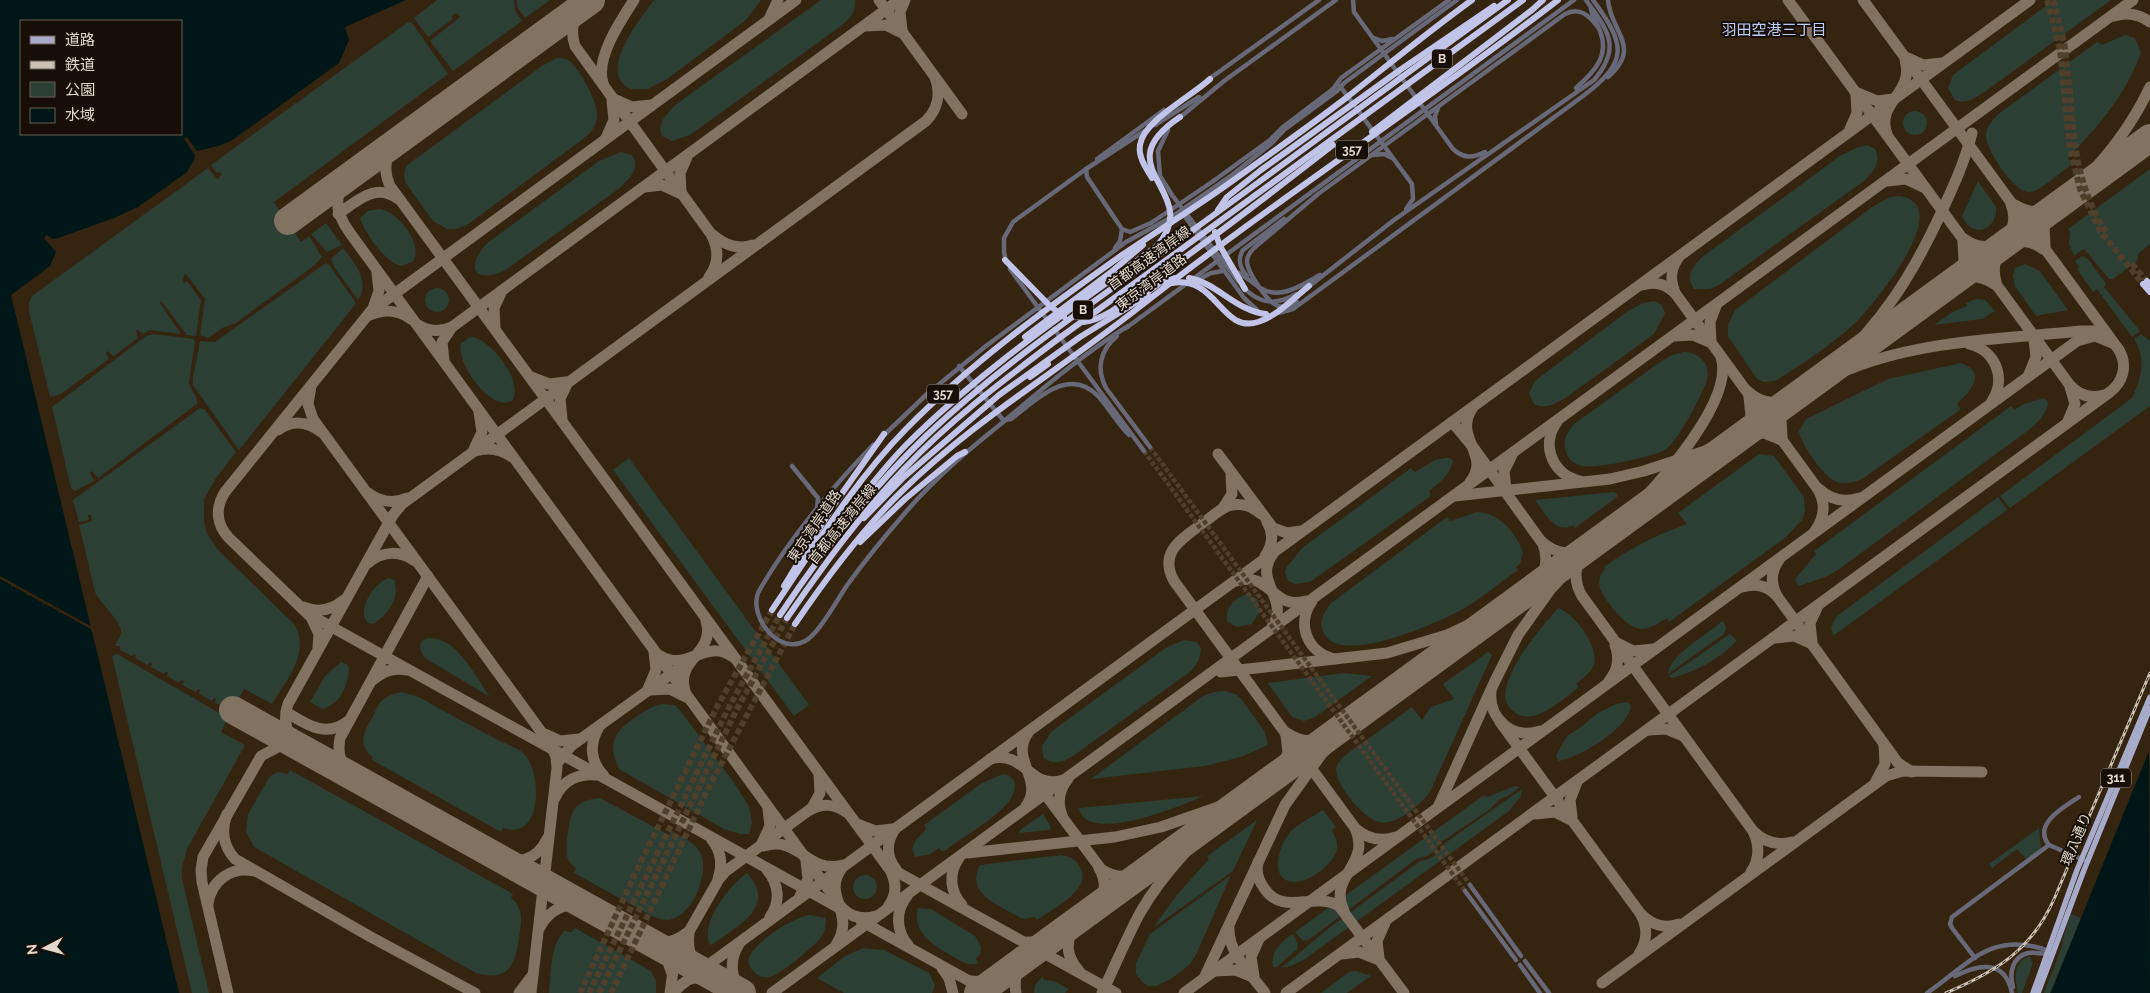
<svg xmlns="http://www.w3.org/2000/svg" width="2150" height="993" font-family="Raleway,'Noto Sans JP',sans-serif">
<rect width="100%" height="100%" fill="#35240f"/>
<g fill="#2c3f34">
<polygon points="437,0 514,0 515,10 522,21 453,71 430,41 460,17 456,13 451,17 453,19 428,37 414,18"/>
<polygon points="517,0 550,0 525,18 517,7"/>
<path d="M654,0h107l-15,20 -79,59 -19,10h-17c-35,-16 9,-70 23,-89z"/>
<path d="M821,0h34c1,14 -7,21 -18,29l-147,106 -18,6 -10,-5c-6,-12 5,-22 13,-31z"/>
<path d="M2054,0h57l-125,91c-10,6 -19,14 -31,9l-7,-12 5,-13z"/>
<polygon points="408,22 412,23 448,74 274,202 301,242 309,236 322,257 315,265 236,323 224,327 208,338 200,335 205,299 185,273 183,280 184,283 187,281 201,300 196,336 187,335 161,301 160,303 181,334 150,330 143,334 138,330 136,330 138,338 115,355 113,356 108,351 106,353 109,359 61,394 50,397 29,311 29,303 32,296 208,168 217,179 219,178 222,173 216,172 211,165"/>
<path d="M2125,35l10,3 6,15c-14,40 -44,75 -73,105l4,6c-10,7 -31,27 -42,28 -15,2 -46,-44 -44,-58 1,-9 8,-16 15,-22l96,-70 5,3z"/>
<path d="M557,58c4,0 7,0 11,2 11,7 31,44 29,57 -1,12 -9,18 -18,25l-112,83 -11,4h-9l-14,-8 -28,-39 -1,-9 2,-7 136,-100z"/>
<circle cx="1915" cy="123" r="12"/>
<path d="M1867,145l8,4c7,13 -2,23 -11,32l-145,104 -9,4h-16c-9,-14 -2,-21 8,-32l138,-101 16,-8z"/>
<path d="M621,152l11,3c9,14 -3,23 -12,33l-116,83c-31,13 -38,-4 -18,-27l113,-83z"/>
<polygon points="2150,169 2150,244 2139,253 2137,261 2113,279 2109,279 2084,249 2074,255 2069,244 2070,232 2068,229"/>
<path d="M1978,181l18,26c2,13 -10,28 -24,21 -5,-2 -8,-8 -10,-12z"/>
<path d="M1899,196c60,8 -28,112 -46,129 -22,20 -52,40 -78,56l-11,1 -7,-3 -29,-43v-11l7,-15 137,-103 18,-10z"/>
<path d="M379,209c18,1 47,37 33,53l-10,4c-16,-2 -38,-34 -42,-48l8,-7z"/>
<polygon points="326,223 342,245 327,252 311,234"/>
<path d="M343,248c11,14 28,34 15,52l-23,-32 -4,-9z"/>
<polygon points="2082,256 2088,259 2106,284 2104,287 2140,331 2132,337 2097,289 2093,292 2077,269 2079,267 2075,261"/>
<polygon points="326,263 330,266 356,303 354,306 239,450 193,385 193,378 200,341 215,342"/>
<polygon points="2025,264 2040,271 2068,310 2036,316 2015,286 2013,276 2015,268"/>
<circle cx="437" cy="300" r="12"/>
<polygon points="1976,299 1985,300 1995,311 1982,319 1934,325 1951,313 1967,306 1966,303"/>
<path d="M1654,301l8,4 3,8 -11,21 -87,63c-10,6 -21,13 -33,7l-5,-11 6,-12 5,-4 88,-66 15,-8z"/>
<path d="M154,334l39,5 2,3 -6,40c1,9 10,14 8,22l-99,74 -6,-7 -2,2 4,8 -19,10 -4,-3 -19,-81 94,-71z"/>
<path d="M2141,334l9,7v65l-140,102 -10,-12 132,-98c9,-19 15,-39 2,-59z"/>
<path d="M470,337c20,0 55,46 42,64 -22,11 -57,-39 -51,-58z"/>
<path d="M1683,352c13,0 25,8 25,23 -1,13 -32,69 -43,75 -13,7 -69,19 -83,16 -8,-2 -14,-7 -16,-14 -4,-12 1,-19 8,-28l82,-59 14,-9z"/>
<path d="M1961,363c27,10 9,29 -4,41l4,5 -99,70c-9,4 -18,6 -27,2 -11,-4 -35,-38 -36,-50l7,-12 82,-40z"/>
<path d="M2044,398l4,4c-1,12 -10,20 -18,27l-192,141 -13,7 -26,9 -4,-5 1,-3 20,-24 -2,-3 197,-145 3,4 10,-6z"/>
<path d="M200,408l5,2 31,42 -20,26 -12,21v23l3,11 11,17 77,75c15,29 -8,54 -23,79l-28,-15 -13,23 -2,-6 -2,3 -12,-6 1,-4 -2,-1 -2,3 -13,-7 1,-4 -2,-1 -2,3 -14,-7 2,-4 -3,-1 -2,3 -12,-7 1,-3 -2,-2 -2,3 -13,-7 1,-3 -2,-2 -2,3 -13,-7 1,-3 -2,-1 -2,2 -12,-6v-4h-5c2,-5 6,-10 6,-15 0,-10 -21,-28 -26,-39l-16,-67 13,-4 -1,-6h-3l1,5 -10,2 -6,-22z"/>
<path d="M1759,454l15,2 30,41 1,15 -3,8 -17,18 -116,84 -2,-4c-8,5 -17,11 -26,11 -15,-1 -36,-28 -41,-41 -2,-7 0,-14 5,-19l-1,-2c26,-19 52,-32 83,-43l-9,-11z"/>
<polygon points="629,458 809,705 794,716 613,470"/>
<path d="M1446,458h5l2,3c-3,14 -14,22 -24,30l2,5 -121,86 -15,2 -7,-3 -3,-8 1,-5 16,-20 109,-80 4,4 20,-12z"/>
<path d="M1614,492l3,2v3l-42,31 -2,-3c-18,10 -28,-12 -38,-25z"/>
<polygon points="1998,497 2007,510 1833,636 1831,627 1837,616"/>
<path d="M1477,512c21,0 40,21 46,41l-3,11 -4,3 2,3c-19,13 -37,29 -57,40 -24,13 -118,55 -136,25 -7,-12 -2,-22 6,-32l116,-86 3,4z"/>
<path d="M389,578l5,2c7,18 -7,36 -21,44l-5,-1c-13,-13 7,-41 21,-45z"/>
<path d="M1244,595l7,1 6,3 3,12 -8,13 -16,3 -9,-6c-2,-13 7,-22 17,-26z"/>
<path d="M1558,608c16,5 41,38 36,56 -2,8 -11,14 -18,20l3,3c-16,12 -48,43 -67,23 -6,-5 -8,-13 -6,-21 6,-28 34,-60 52,-81z"/>
<path d="M1721,622h3l2,7 -2,5 -56,40c2,-20 39,-39 53,-52z"/>
<path d="M1730,634l7,6c-15,18 -42,32 -65,38l-3,-2z"/>
<path d="M429,638c28,-1 46,38 61,59l-65,-39c-4,-6 -8,-12 -2,-18z"/>
<path d="M1184,640l13,2 4,7 -2,11 -8,11 -118,85c-10,6 -20,10 -30,1l-1,-11 10,-15 115,-84z"/>
<path d="M1488,652l4,3 -62,137c-11,14 -33,34 -51,30 -15,-3 -43,-37 -43,-52 0,-5 4,-9 7,-13l69,-50 10,13 9,-13 23,-8 -11,-15z"/>
<polygon points="117,654 228,718 221,732 245,745 187,849 182,867 182,879 209,993 192,993 112,656"/>
<path d="M341,662l5,2 3,4c-1,18 -8,35 -26,41l-13,-7 15,-26z"/>
<polygon points="1344,673 1372,676 1315,717 1304,721 1292,717 1268,683"/>
<polygon points="1226,691 1237,695 1242,700 1265,732 1268,745 1241,757 1205,766 1091,779 1203,696 1213,692"/>
<path d="M402,692l17,5c26,15 51,28 77,42 9,5 24,9 30,17 16,20 16,85 -23,72l-2,4 -129,-72 1,-3c-17,-12 -8,-27 0,-41 3,-6 5,-13 11,-17 5,-4 11,-6 18,-7z"/>
<path d="M1627,702l4,3c-1,23 -52,53 -73,56l-2,-6 11,-19 14,-9 17,-14 18,-9z"/>
<path d="M662,704l12,1 5,4 53,71 17,26 3,17 -3,11h-9l-16,-5 -105,-60c-12,-26 -5,-37 18,-53 8,-5 15,-10 25,-12z"/>
<path d="M290,770l223,124 -2,4c14,11 10,25 8,40 -4,28 -11,44 -43,35l-222,-126 -8,-15 2,-18 22,-38 8,-4 10,2z"/>
<path d="M1003,774c19,3 12,22 2,32 -15,16 -44,32 -62,46l-4,-4 -9,6 -15,3 -3,-8 4,-9 10,-11 -2,-4 58,-42z"/>
<polygon points="1515,786 1520,787 1508,796 1500,799 1489,810 1441,842 1435,851 1427,856 1416,859 1310,939 1303,941 1295,932 1484,795 1487,797"/>
<path d="M1522,789l-1,7 -12,15 -204,148 -14,7 -10,2 48,-40 91,-67c13,-2 18,-7 25,-18z"/>
<path d="M1203,796c-19,9 -118,50 -124,12z"/>
<path d="M600,798l69,37 3,-4c9,6 22,11 28,21 10,18 -6,59 -25,66 -8,4 -15,1 -23,-2l-78,-43 2,-5c-4,-3 -8,-7 -9,-12 -2,-10 2,-40 8,-48 6,-7 16,-9 25,-10z"/>
<path d="M1323,810l13,17 -4,3c3,6 6,12 5,18 -2,16 -28,35 -44,34 -26,-3 -13,-39 -2,-51 8,-8 23,-15 32,-21z"/>
<polygon points="1043,814 1050,825 1050,830 1019,833 1020,830"/>
<polygon points="1257,820 1233,871 1153,928 1176,896 1209,859 1207,856"/>
<polygon points="2039,828 2041,849 2026,859 2017,849 1992,868 1989,864"/>
<path d="M1061,855c9,2 14,3 19,12 13,23 -28,42 -43,53l-3,-3 -9,2 -4,-1c-20,-12 -57,-23 -41,-53z"/>
<path d="M747,873c24,26 5,44 -17,59 -6,4 -13,10 -20,13 -11,-22 20,-60 37,-72z"/>
<circle cx="865" cy="887" r="12"/>
<polygon points="1231,875 1196,955 1190,964 1179,973 1169,980 1156,986 1149,986 1143,983 1136,974 1136,963 1150,934"/>
<path d="M918,908l13,1 44,27 6,11 -1,7 -4,5 2,4c-10,4 -17,-2 -26,-7 -18,-10 -41,-24 -34,-48z"/>
<polygon points="2071,914 2081,918 2050,993 2044,993 2062,946 2063,938"/>
<path d="M809,915l17,3c0,6 -1,13 -4,18 -6,9 -42,39 -52,41 -10,3 -21,-7 -22,-17 3,-16 44,-42 61,-45z"/>
<path d="M575,928l76,43 5,10v12h-107c2,-19 1,-47 15,-62l8,1z"/>
<path d="M1293,934l5,10 -1,5 -20,18h-4c-3,-15 7,-25 20,-33z"/>
<polygon points="863,948 884,950 929,973 935,985 932,993 844,993 817,978 845,956"/>
<path d="M2029,956l4,7 -11,30h-4c-3,-18 -6,-27 11,-37z"/>
<polygon points="1356,971 1371,976 1347,993 1321,993 1349,972"/>
<polygon points="1043,976 1044,980 1054,981 1069,989 1065,993 1034,993 1035,985"/>
</g>
<g fill="#011617" fill-rule="evenodd">
<path d="M0,0h406l-61,27 4,13 -10,23 -108,78 -13,5 -21,5 -10,-14 -3,2 11,16 -1,5 -7,12 -49,35 -24,11 -56,20 -6,1 -5,-4 -3,3 12,14 -6,14 -39,29 168,698h-179zM21,21h160v113h-160z"/>
<polygon points="2149,751 2150,993 2050,993 2051,992"/>
</g>
<polygon fill="#35240f" points="0,576 94,628 94,631 92,630 91,632 91,629 76,621 75,623 75,620 60,612 58,614 59,611 45,604 42,605 43,603 29,595 27,596 27,594 13,586 11,588 11,585 0,579"/>
<g fill="none" stroke-linecap="round" stroke-linejoin="round">
<g stroke="#817261" stroke-width="11">
<polyline points="879,0 962,114"/>
<path d="M1788,0l281,384c9,11 21,15 35,11"/>
<path d="M583,5c-10,12 -13,26 -8,41l136,188c8,15 8,30 -2,43"/>
<path d="M2114,16c13,-4 25,-2 36,6"/>
<polyline points="770,17 778,0"/>
<polyline points="866,26 886,25 900,32"/>
<polyline points="902,30 900,12 905,0"/>
<polyline points="1908,58 1923,65 1942,63"/>
<path d="M603,83c-8,-25 18,-63 31,-83"/>
<polyline points="1858,93 1877,101 1893,99"/>
<polyline points="614,99 632,107 651,105"/>
<polyline points="1850,129 1857,113 1856,95"/>
<path d="M1887,134c-12,-32 28,-40 18,-74"/>
<polyline points="606,138 614,120 612,101"/>
<path d="M399,140c-13,12 -17,29 -9,46l500,684c7,13 7,25 -2,37"/>
<path d="M350,176c-20,18 -13,39 0,57l492,675c9,9 21,12 34,8"/>
<polyline points="1887,181 1906,179 1923,187"/>
<polyline points="645,187 662,185 679,193"/>
<polyline points="681,191 680,173 687,157"/>
<path d="M2015,205c10,6 21,9 33,5 10,-3 17,-12 24,-19 33,-30 59,-64 78,-104"/>
<path d="M338,214c19,-13 38,-32 60,-15"/>
<path d="M713,235c12,10 24,15 40,10"/>
<path d="M1964,239c29,21 51,-11 79,10"/>
<polyline points="2045,246 2044,225 2054,208"/>
<path d="M1956,280c13,-6 26,-4 38,4"/>
<polyline points="1956,280 1964,261 1963,242"/>
<path d="M1996,282c-10,-35 28,-44 15,-78"/>
<path d="M1642,285c12,-4 24,-1 33,8l142,195c9,14 8,29 -2,43"/>
<path d="M1675,293c-5,-13 -5,-24 4,-36"/>
<polyline points="373,308 379,291 377,273"/>
<path d="M370,315c14,-6 29,-5 41,4"/>
<path d="M418,325c11,7 22,7 34,2"/>
<polyline points="495,327 494,308 501,293"/>
<polyline points="1675,336 1693,335 1709,342"/>
<polyline points="1711,341 1710,322 1716,306"/>
<path d="M1969,344c26,6 38,34 23,57"/>
<polyline points="444,360 442,342 452,327 899,0"/>
<path d="M1831,370c52,-49 81,-94 111,-159 12,-26 23,-50 30,-78"/>
<polyline points="2029,374 2036,357 2034,340"/>
<polyline points="531,377 549,384 566,382"/>
<polyline points="311,386 308,404 313,419 553,748"/>
<path d="M1746,390c27,25 46,7 72,-7 10,-5 23,-11 34,-15 72,-28 152,-29 228,-37h14"/>
<polyline points="562,418 560,399 567,384"/>
<polyline points="2068,421 2075,404 2070,387"/>
<path d="M1452,422l21,25 70,97c7,20 1,34 -15,47"/>
<path d="M1557,422c-17,23 -4,53 23,59"/>
<path d="M278,430c14,-10 29,-9 43,2"/>
<polyline points="1745,432 1751,416 1749,397"/>
<polyline points="1744,435 1764,433 1781,440"/>
<polyline points="1782,437 1781,419 1790,400"/>
<polyline points="474,449 482,432 479,412"/>
<path d="M475,451c13,-4 26,-2 37,6"/>
<polyline points="1218,454 1273,528 1287,533 1301,531"/>
<path d="M1470,482c22,-26 -17,-45 2,-73"/>
<polyline points="1506,489 1504,471 1512,455"/>
<path d="M1819,489c12,11 26,14 41,9"/>
<path d="M368,493c12,9 26,11 39,5"/>
<polyline points="1455,496 1610,479 1644,471 1705,451 1756,425"/>
<polyline points="1223,508 1232,494 1231,475"/>
<path d="M1261,514c-9,-7 -17,-11 -29,-9 -11,2 -20,12 -29,18 -21,16 -45,29 -29,58l181,247c17,37 -28,48 -11,83"/>
<path d="M1614,528c33,-29 122,-125 107,-171"/>
<path d="M1541,541c14,13 29,15 47,7"/>
<path d="M1265,556c8,-11 9,-22 2,-34"/>
<path d="M1579,559c-5,13 -4,25 3,37l171,235c7,15 7,28 -2,41"/>
<path d="M1779,560c-8,11 -9,23 -2,36l121,167 14,9"/>
<path d="M368,563c14,-12 32,-13 47,-2"/>
<path d="M1236,581c33,-11 37,30 70,20"/>
<path d="M1742,587c13,-4 25,-2 35,9"/>
<path d="M1312,601c-16,23 -5,51 22,58"/>
<path d="M304,607c14,6 28,3 40,-7"/>
<polyline points="310,615 841,909"/>
<path d="M1272,627c19,-29 -20,-45 1,-73"/>
<polyline points="1775,638 1794,636 1810,643"/>
<polyline points="1812,642 1810,623 1817,608"/>
<polyline points="1617,643 1633,651 1654,649"/>
<path d="M318,647l1,-13 -8,-17 -82,-79c-13,-14 -14,-30 -4,-46l146,-181 425,-311"/>
<path d="M659,655c29,19 45,-18 74,2"/>
<polyline points="1221,672 1387,653 1447,635 1505,608"/>
<path d="M373,680c9,-8 20,-13 33,-10"/>
<path d="M1609,681c9,-11 11,-23 6,-36"/>
<polyline points="648,689 656,670 654,652"/>
<polyline points="650,690 670,689 686,697"/>
<path d="M685,691c-10,-33 31,-37 21,-70"/>
<path d="M1491,691c-3,28 22,49 49,40"/>
<path d="M286,712c20,12 40,27 62,9"/>
<path d="M1500,722l140,191c11,12 25,16 39,11"/>
<path d="M599,727c-10,17 -9,35 5,49"/>
<polyline points="1648,730 1666,729 1683,736"/>
<path d="M1287,733c13,9 26,10 41,5"/>
<polyline points="545,734 560,741 579,739"/>
<path d="M301,748c-14,-11 -19,-27 -13,-44l105,-189 9,-11 524,-383c12,-12 15,-28 9,-44"/>
<path d="M990,759c35,-10 40,32 73,21"/>
<polyline points="559,761 571,746 696,656"/>
<path d="M1027,770l74,99c16,11 31,9 46,0"/>
<polyline points="1279,772 1288,753 1286,735"/>
<path d="M353,777c-12,-10 -16,-24 -13,-39l88,-162"/>
<polyline points="1876,781 1885,764 1884,745"/>
<path d="M555,798c7,-17 23,-25 41,-23"/>
<polyline points="1439,805 1494,683 1518,635 1550,590 1589,547"/>
<path d="M1026,806c19,-26 -17,-47 2,-73"/>
<path d="M810,810c12,-7 25,-6 36,2"/>
<path d="M227,814c-6,16 -4,32 8,45l134,77 106,57"/>
<polyline points="1535,814 1555,812 1569,819"/>
<path d="M1062,815c-5,-12 -3,-26 6,-36"/>
<polyline points="1572,817 1570,800 1577,782"/>
<polyline points="857,824 875,831 892,829"/>
<path d="M1355,828c12,11 25,14 41,9"/>
<path d="M895,829c-9,13 -9,28 1,40"/>
<path d="M1753,831c11,11 24,15 39,11"/>
<path d="M712,840c9,11 11,24 6,39"/>
<polyline points="762,843 770,826 768,809"/>
<path d="M764,846c35,-11 44,29 79,19"/>
<polyline points="967,853 1115,837 1161,827 1221,806 1245,794 1291,765"/>
<path d="M497,858c21,7 40,2 50,-19"/>
<path d="M959,858c-11,15 -9,34 3,47"/>
<path d="M1258,862c-2,9 0,18 6,26 19,29 50,3 75,18l65,87"/>
<polyline points="888,867 1116,993"/>
<path d="M767,870c12,14 14,32 3,47"/>
<polyline points="800,896 808,879 806,861"/>
<path d="M907,896c-12,15 -11,35 1,49"/>
<path d="M208,904c3,-23 23,-38 46,-33"/>
<path d="M1095,907c11,-11 12,-26 4,-39"/>
<polyline points="861,921 991,993"/>
<path d="M540,927c9,-18 29,-27 48,-20"/>
<path d="M1229,928c-1,25 22,46 36,65"/>
<path d="M689,933c-2,15 1,27 12,37"/>
<path d="M648,941c15,4 28,1 40,-9"/>
<polyline points="1027,942 1039,942 1051,940"/>
<path d="M739,944c-10,16 -9,35 4,49"/>
<polyline points="656,945 666,956 671,971"/>
<path d="M836,945c21,-32 -15,-49 6,-77"/>
<polyline points="1342,954 1359,952 1377,959"/>
<path d="M1639,954c8,-12 9,-26 2,-39"/>
<polyline points="1379,958 1377,941 1385,923"/>
<polyline points="942,968 949,978 953,993"/>
<path d="M1079,971c-19,-21 -11,-42 9,-58"/>
<polyline points="1215,971 1235,970 1250,976"/>
<polyline points="1205,976 1285,805 1321,755 1349,726 1377,701"/>
<polyline points="1254,976 1251,957 1259,939"/>
<polyline points="690,979 700,977 714,978 725,993"/>
<polyline points="971,981 986,982 1001,976"/>
<polyline points="1602,983 1886,776 1903,771 1982,772"/>
<polyline points="228,993 202,882 201,870 203,857 261,756 280,746 301,748"/>
<polyline points="519,993 531,977"/>
<polyline points="531,993 557,768 556,757 552,747"/>
<polyline points="670,993 675,956 719,879 726,871 812,808 820,793 819,775"/>
<polyline points="673,993 681,985 2030,0"/>
<polyline points="772,993 2133,0"/>
<path d="M1016,993c-3,-16 2,-27 14,-38"/>
<path d="M1102,993c13,-27 24,-54 38,-80 24,-42 58,-75 93,-107"/>
<polyline points="1184,993 2077,341 2095,336 2112,343"/>
<path d="M1286,993l824,-601c13,-10 18,-26 9,-42l-256,-350"/>
</g>
<g stroke="#817261" stroke-width="28">
<polyline points="288,221 591,0"/>
<polyline points="233,710 742,993"/>
<polyline points="978,993 2150,138"/>
</g>
<g stroke="#4f3f2b" stroke-width="4.5" stroke-dasharray="4.5 2" stroke-linecap="butt">
<polyline points="1150,447 1470,885"/>
<polyline points="1144,451 1465,891"/>
</g>
<g stroke="#4f3f2b" stroke-width="6" stroke-dasharray="6 3" stroke-linecap="butt">
<polyline points="2047,0 2060,50 2069,144 2080,189 2100,231 2143,284"/>
<path d="M2053,0c6,21 12,41 14,63 8,64 3,114 41,172"/>
<polyline points="2132,264 2147,281"/>
<polyline points="580,993 636,872 718,705 772,610"/>
<polyline points="589,993 729,707 780,615"/>
<polyline points="599,993 736,711 787,618"/>
<polyline points="611,993 708,789 795,624"/>
</g>
<g stroke="#686978" stroke-width="4.5">
<path d="M1353,0l1,12 99,137c11,10 20,9 32,3"/>
<path d="M1608,0c2,31 35,47 0,77"/>
<polyline points="1374,38 1382,41 1393,39"/>
<polyline points="1209,79 1319,0"/>
<polyline points="1340,86 1412,184 1413,199 1406,209"/>
<path d="M1576,88c18,-16 34,-32 24,-57 -3,-8 -8,-14 -9,-22"/>
<polyline points="1178,119 1224,81 1336,0"/>
<polyline points="1436,124 1435,116 1438,108"/>
<polyline points="1155,125 1199,97"/>
<polyline points="1168,130 1158,151 1160,176 1172,195 1238,281"/>
<polyline points="1373,155 1384,154 1392,158"/>
<polyline points="1097,159 1164,110"/>
<polyline points="1086,169 1087,177 1122,229 1120,241 1115,248"/>
<polyline points="1186,218 1244,298 1257,310"/>
<polyline points="1122,229 1130,232 1151,223 1212,182 1270,140 1283,127 1333,89 1341,78 1449,0"/>
<polyline points="1006,262 1004,252 1004,238 1013,222 1086,169 1146,130"/>
<polyline points="1010,269 1048,321"/>
<path d="M1236,272c9,3 17,12 26,17 20,11 41,-5 58,-14"/>
<path d="M1247,276c-7,-8 -10,-16 -4,-26l41,-31"/>
<polyline points="1198,280 1211,273 1223,271"/>
<path d="M1243,287c16,17 33,19 53,7"/>
<path d="M1307,288l87,-68 200,-140c28,-33 14,-49 -8,-80"/>
<path d="M1297,302c-6,4 -12,6 -19,4 -10,-3 -31,-34 -31,-45 0,-5 3,-9 7,-13l64,-54 247,-180c15,-8 24,2 33,13"/>
<path d="M1274,314l19,-5 290,-213c47,-35 42,-52 10,-96"/>
<polyline points="1126,328 1574,0"/>
<polyline points="1054,329 1144,451"/>
<path d="M1117,336c-17,14 -21,33 -11,52l44,59"/>
<polyline points="959,366 1004,421"/>
<path d="M1005,420l6,-1c25,-18 57,-54 87,-23 11,12 19,27 31,39"/>
<polyline points="883,436 927,394 986,346 1126,242 1170,218 1232,175 1272,143 1284,130 1337,91 1344,83 1457,0"/>
<path d="M873,445c-39,40 -88,99 -115,148 -9,24 21,63 47,48 14,-7 33,-43 43,-57 18,-25 37,-48 57,-71 29,-34 62,-62 97,-90 40,-34 81,-69 126,-97"/>
<polyline points="792,466 818,498 817,510"/>
<path d="M2079,797c-15,10 -47,27 -30,48l35,15"/>
<polyline points="1470,885 1521,956"/>
<polyline points="1465,891 1516,960"/>
<polyline points="1975,958 1952,928 1950,924 1952,917 2049,845"/>
<polyline points="1525,961 1549,993"/>
<polyline points="1520,965 1540,993"/>
<path d="M1955,976c24,-12 50,-17 57,17"/>
<path d="M2013,987c-4,-14 -1,-30 15,-34 7,-1 14,1 21,1"/>
<path d="M1927,993c43,-30 65,-63 122,-42"/>
</g>
<g stroke="#a7aac8" stroke-width="5.5">
<polyline points="2033,993 2077,870 2150,697"/>
<polyline points="2038,993 2084,870 2150,708"/>
</g>
<g stroke="#c1c4e8" stroke-width="6">
<polyline points="1372,132 1532,10 1543,0"/>
<path d="M1152,178c-6,-10 -14,-21 -12,-33 3,-24 52,-49 70,-66"/>
<polyline points="1218,210 1227,197 1261,170 1400,70 1494,6"/>
<polyline points="1215,232 1220,246 1245,289"/>
<polyline points="1005,260 1049,305 1064,317"/>
<path d="M1189,278c28,5 47,33 77,36"/>
<polyline points="2147,281 2150,284"/>
<path d="M1172,283c45,-8 49,51 86,39 19,-6 36,-24 51,-36"/>
<polyline points="2143,284 2150,292"/>
<polyline points="1143,295 1160,283 1174,278"/>
<path d="M1083,322c27,-3 50,-28 71,-42 61,-44 120,-89 179,-135"/>
<polyline points="1025,337 1110,273 1143,245"/>
<polyline points="1030,377 1048,364"/>
<polyline points="864,518 904,477 999,395 1080,337 1148,295"/>
<path d="M841,524l5,-8c20,-24 39,-50 61,-72 76,-76 165,-135 250,-198 48,-55 -55,-77 23,-129"/>
<polyline points="860,542 905,499 957,456 965,452"/>
<polyline points="784,586 833,506 884,434"/>
<path d="M772,610c42,-62 81,-127 134,-181 65,-66 141,-121 216,-174 35,-24 71,-46 106,-71 39,-28 79,-56 118,-86 42,-33 83,-67 126,-98"/>
<path d="M780,615c43,-65 90,-125 146,-179 81,-77 177,-140 267,-206 105,-76 209,-154 315,-230"/>
<path d="M787,618c36,-52 73,-103 117,-149 46,-49 101,-90 154,-130l465,-339"/>
<path d="M795,624c32,-47 66,-93 106,-132 70,-69 155,-120 232,-180 138,-109 286,-205 425,-312"/>
</g>
<defs>
<path id="rail" d="M1946,993c51,-22 86,-43 109,-96l95,-224"/>
</defs>
<use href="#rail" stroke="#cdc1b3" stroke-width="3"/>
<use href="#rail" stroke="#170f07" stroke-width="1" stroke-dasharray="4" stroke-linecap="butt"/>
</g>
<g text-anchor="middle" stroke-width="4" stroke-linejoin="round" paint-order="stroke">
<g fill="#170f07" stroke="#a69c90" stroke-width="1">
<rect x="1432" y="49.5" width="20" height="19" rx="4"/>
<rect x="1336" y="140.5" width="32" height="19" rx="4"/>
<rect x="1073" y="300.5" width="20" height="19" rx="4"/>
<rect x="927" y="384.5" width="32" height="19" rx="4"/>
<rect x="2101" y="768.5" width="30" height="19" rx="4"/>
</g>
<g font-size="12" font-weight="bold" fill="#e3d8cb">
<text x="1442" y="63">B</text>
<text x="1352" y="154">357</text>
<text x="1083" y="314">B</text>
<text x="943" y="398">357</text>
<text x="2116" y="782">311</text>
</g>
<g font-size="14" fill="#e3d8cb" stroke="#170f07">
<text transform="translate(1149 258) rotate(-36)" y="5">首都高速湾岸線</text>
<text transform="translate(1151 282) rotate(-37)" y="5">東京湾岸道路</text>
<text transform="translate(842 524) rotate(-51)" y="5">首都高速湾岸線</text>
<text transform="translate(814 526) rotate(-56)" y="5">東京湾岸道路</text>
<text transform="translate(2076 839) rotate(-67)" y="5">環八通り</text>
</g>
<g font-size="15" fill="#beccf5" stroke="#170f07">
<text x="1774" y="35">羽田空港三丁目</text>
</g>
</g>
<rect x="20" y="20" width="162" height="115" fill="#170f07" stroke="#695f55"/>
<rect x="30" y="36" width="25" height="8" fill="#a7aac8" stroke="#695f55"/>
<text x="65" y="45" font-size="15" fill="#e3d8cb">道路</text>
<rect x="30" y="61" width="25" height="8" fill="#cdc1b3" stroke="#695f55"/>
<text x="65" y="70" font-size="15" fill="#e3d8cb">鉄道</text>
<rect x="30" y="82" width="25" height="15" fill="#2c3f34" stroke="#695f55"/>
<text x="65" y="95" font-size="15" fill="#e3d8cb">公園</text>
<rect x="30" y="108" width="25" height="15" fill="#011617" stroke="#695f55"/>
<text x="65" y="120" font-size="15" fill="#e3d8cb">水域</text>
<g transform="translate(45 948) rotate(264)" stroke="#170f07" stroke-width="4" paint-order="stroke">
<path d="M0-4L9 19L0 12L-9 19Z" fill="#e3d8cb"/>
<text y="-8" font-size="14" font-weight="bold" text-anchor="middle" fill="#e3d8cb">N</text>
</g>
</svg>
